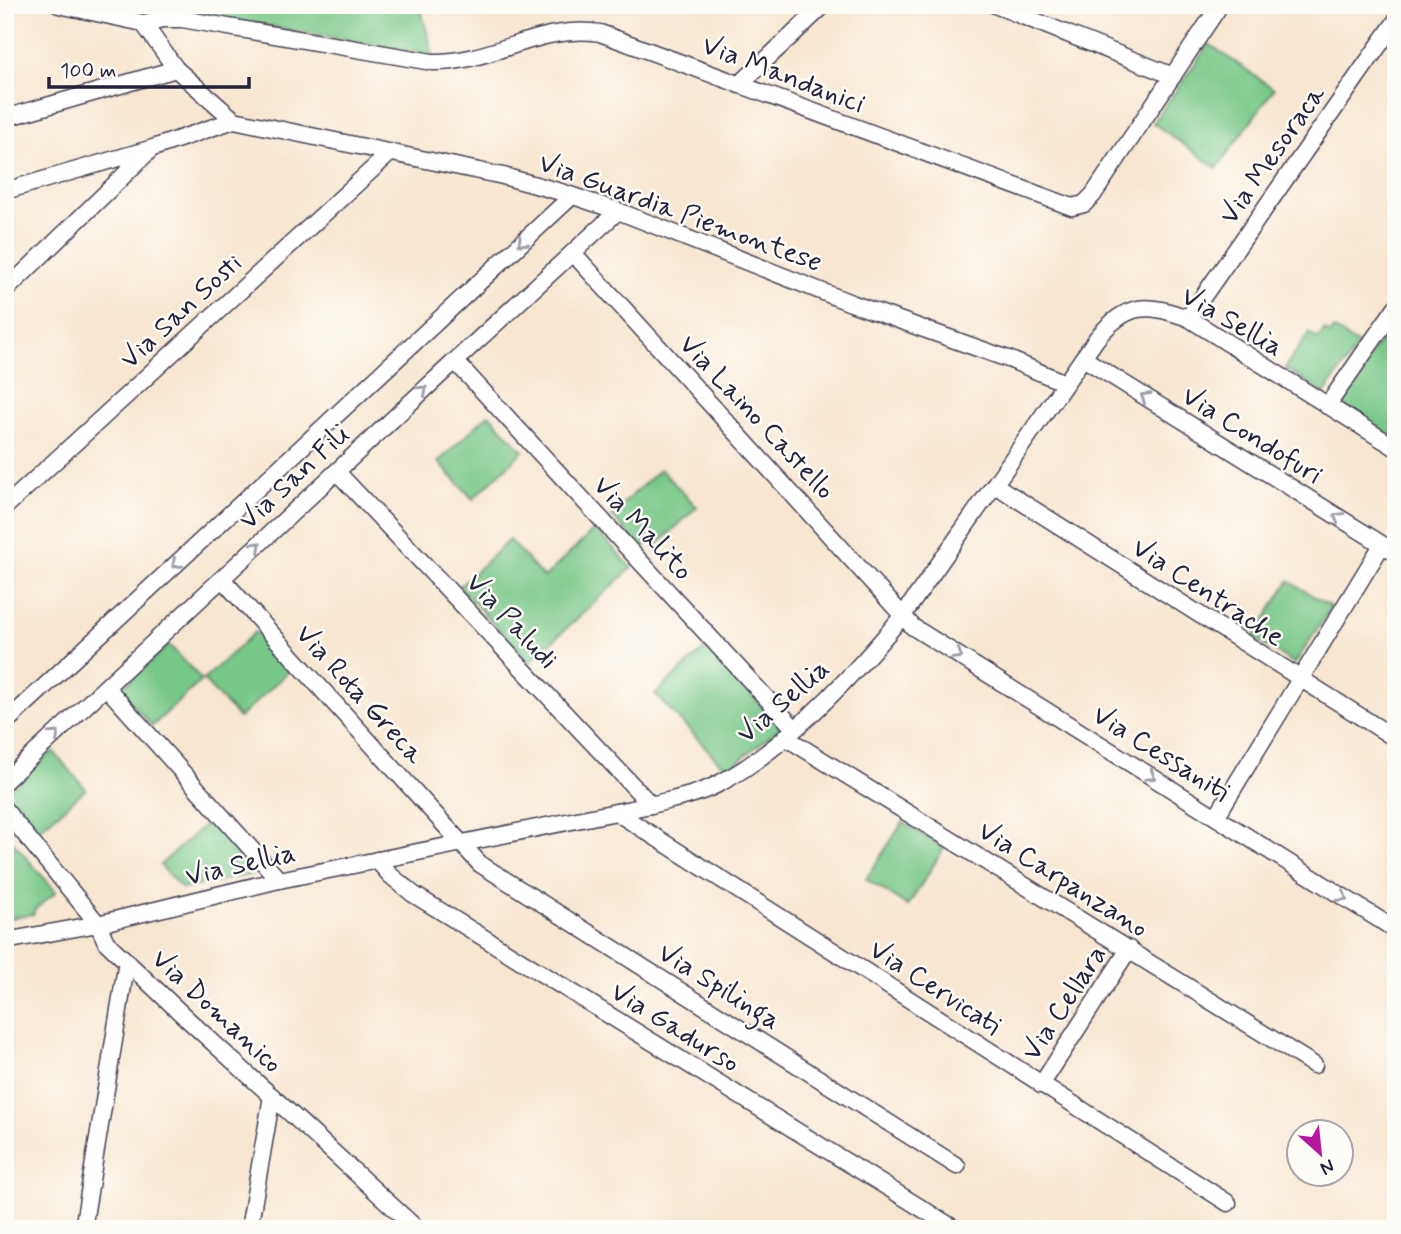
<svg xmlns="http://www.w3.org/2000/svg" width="1401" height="1234" font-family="Mynerve,sans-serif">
<rect width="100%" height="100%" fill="#fdfcf7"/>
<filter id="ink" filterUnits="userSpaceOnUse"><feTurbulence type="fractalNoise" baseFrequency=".0143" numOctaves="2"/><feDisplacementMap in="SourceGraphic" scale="14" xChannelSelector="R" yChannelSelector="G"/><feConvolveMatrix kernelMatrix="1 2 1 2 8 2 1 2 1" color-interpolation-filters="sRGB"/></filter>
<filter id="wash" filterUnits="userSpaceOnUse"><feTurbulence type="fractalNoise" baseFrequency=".00686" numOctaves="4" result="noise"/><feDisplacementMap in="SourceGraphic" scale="28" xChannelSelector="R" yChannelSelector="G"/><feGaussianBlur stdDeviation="1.57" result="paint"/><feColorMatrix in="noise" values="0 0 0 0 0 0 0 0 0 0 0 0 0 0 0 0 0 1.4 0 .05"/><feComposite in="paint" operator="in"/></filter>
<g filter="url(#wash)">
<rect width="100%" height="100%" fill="#f7e6d1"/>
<g fill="#77c788" stroke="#4c7462" stroke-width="2">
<polygon points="193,5 420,5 433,55 178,10"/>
<polygon points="1209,44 1274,89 1217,168 1153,123"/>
<polygon points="1396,317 1396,440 1339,402"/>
<polygon points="1334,329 1358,345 1324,394 1285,368 1309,333 1318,339 1324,330 1330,334"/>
<polygon points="489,414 523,451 473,499 438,462"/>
<polygon points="660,469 697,507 657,545 652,539 642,549 611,515"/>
<polygon points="595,529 632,568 530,662 459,587 509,540 544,578"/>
<polygon points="1289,581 1331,607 1295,664 1253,638"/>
<polygon points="255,632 291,669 239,718 203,680"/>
<polygon points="169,645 202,680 152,726 119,690"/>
<polygon points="706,648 781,727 727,770 655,694"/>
<polygon points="53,751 86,789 34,834 5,801 5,793"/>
<polygon points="209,821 253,869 253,874 182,889 160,865"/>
<polygon points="903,822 944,848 908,906 866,879"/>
<polygon points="12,841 56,892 34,910 34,914 5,919 5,842"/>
</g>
</g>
<g filter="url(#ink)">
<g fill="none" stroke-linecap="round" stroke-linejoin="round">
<defs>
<g id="street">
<path d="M59,5l84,18 21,-4h18l250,43c58,2 109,-39 168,-29l472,174 12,-3 9,-9 127,-190"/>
<polyline points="995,5 1173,76"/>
<polyline points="143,23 176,69 234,120 503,176 561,192 618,211 851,303 1011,360 1065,383"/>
<polyline points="739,85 824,5"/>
<polyline points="5,118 176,69"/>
<polyline points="5,191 153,148 234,120"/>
<polyline points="573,253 913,627 1396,930"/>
<polyline points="5,291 149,151"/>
<polyline points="1188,318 1396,21"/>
<polyline points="1083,358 1396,553"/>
<polyline points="455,361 794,728"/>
<polyline points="1327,406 1396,307"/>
<polyline points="337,472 651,805"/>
<polyline points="995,485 1396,739"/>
<polyline points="5,507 390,153"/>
<polyline points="222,579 480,864 957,1166"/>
<polyline points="107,688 279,880"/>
<polyline points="5,723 572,196"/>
<polyline points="785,737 1314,1065"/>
<polyline points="5,781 455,361 618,211"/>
<polyline points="5,810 98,924 106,942 185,1017 417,1229"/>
<polyline points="616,812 1228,1203"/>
<polyline points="1216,817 1382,545"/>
<polyline points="377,860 390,875 413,894 955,1229"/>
<path d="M5,941l93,-17 181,-44 372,-75c23,-6 46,-10 67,-21 67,-34 138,-112 186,-170l193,-276c31,-36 49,-35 91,-20l208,130"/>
<polyline points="1041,1085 1129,949"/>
<polyline points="83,1229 127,961"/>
<polyline points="249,1229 272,1096"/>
</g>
</defs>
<use href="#street" stroke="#423f52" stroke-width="19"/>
<use href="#street" stroke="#fff" stroke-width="16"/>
</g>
<defs><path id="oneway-chevron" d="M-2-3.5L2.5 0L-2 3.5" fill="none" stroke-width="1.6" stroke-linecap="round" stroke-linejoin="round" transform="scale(1.75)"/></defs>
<g stroke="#9c9ca7">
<use href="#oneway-chevron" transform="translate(522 242) rotate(137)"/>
<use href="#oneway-chevron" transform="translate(423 390) rotate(-43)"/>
<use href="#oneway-chevron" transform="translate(1145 397) rotate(-148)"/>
<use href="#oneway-chevron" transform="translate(1338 517) rotate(-148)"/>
<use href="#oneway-chevron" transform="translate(257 546) rotate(-43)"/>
<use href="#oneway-chevron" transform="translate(176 564) rotate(137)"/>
<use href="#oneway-chevron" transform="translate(958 655) rotate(32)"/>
<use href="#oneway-chevron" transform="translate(55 735) rotate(-43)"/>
<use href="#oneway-chevron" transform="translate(1151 776) rotate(32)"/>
<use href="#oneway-chevron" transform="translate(1343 897) rotate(32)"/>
</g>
</g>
<g text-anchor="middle" stroke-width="5" stroke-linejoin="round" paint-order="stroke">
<g font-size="28" fill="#22223b" stroke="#fdfcf7">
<text transform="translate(784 73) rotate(21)" y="10">Via Mandanici</text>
<text transform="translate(1271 154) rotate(-55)" y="10">Via Mesoraca</text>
<text transform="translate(681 211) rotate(20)" y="10">Via Guardia Piemontese</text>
<text transform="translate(180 310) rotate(-43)" y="10">Via San Sosti</text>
<text transform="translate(1233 320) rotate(30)" y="10">Via Sellia</text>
<text transform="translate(758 416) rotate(47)" y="10">Via Laino Castello</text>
<text transform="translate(1253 434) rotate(32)" y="10">Via Condofuri</text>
<text transform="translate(293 476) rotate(-43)" y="10">Via San Fili</text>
<text transform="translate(644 527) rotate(47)" y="10">Via Malito</text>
<text transform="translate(1209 591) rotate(33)" y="10">Via Centrache</text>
<text transform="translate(513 620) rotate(47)" y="10">Via Paludi</text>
<text transform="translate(361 693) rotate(48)" y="10">Via Rota Greca</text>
<text transform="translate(782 700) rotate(-41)" y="10">Via Sellia</text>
<text transform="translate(1162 752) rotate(32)" y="10">Via Cessaniti</text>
<text transform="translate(240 863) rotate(-13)" y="10">Via Sellia</text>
<text transform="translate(1064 878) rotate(32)" y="10">Via Carpanzano</text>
<text transform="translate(720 985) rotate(32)" y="10">Via Spilinga</text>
<text transform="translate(936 986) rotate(33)" y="10">Via Cervicati</text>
<text transform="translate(1063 1002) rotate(-57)" y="10">Via Cellara</text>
<text transform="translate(218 1010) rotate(43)" y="10">Via Domanico</text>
<text transform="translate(676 1026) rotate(32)" y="10">Via Gadurso</text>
</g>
</g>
<rect width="1401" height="1234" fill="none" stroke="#fdfcf7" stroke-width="28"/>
<g transform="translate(1320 1153) rotate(153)"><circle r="33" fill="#fdfcf7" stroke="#a5a5ac" stroke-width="2"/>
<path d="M0-5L12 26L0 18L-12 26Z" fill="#b5179e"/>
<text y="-10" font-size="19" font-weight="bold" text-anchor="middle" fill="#22223b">N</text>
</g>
<path d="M49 77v10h200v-10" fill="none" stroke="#22223b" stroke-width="3.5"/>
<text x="60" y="77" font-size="21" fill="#22223b" stroke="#fdfcf7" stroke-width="5" paint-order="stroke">100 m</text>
</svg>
